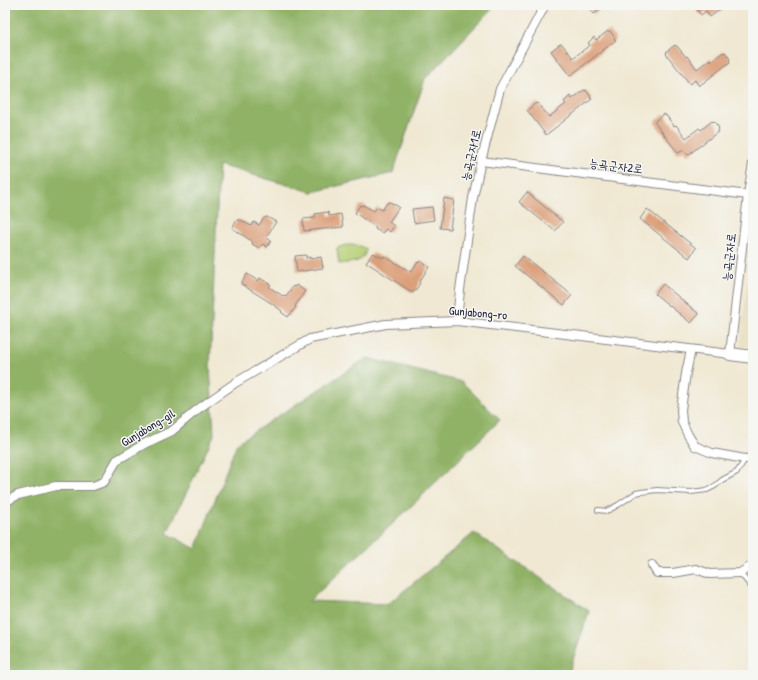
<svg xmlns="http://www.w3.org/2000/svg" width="758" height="680" font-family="'Patrick Hand','Poor Story',sans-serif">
<rect width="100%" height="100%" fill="#f6f6f2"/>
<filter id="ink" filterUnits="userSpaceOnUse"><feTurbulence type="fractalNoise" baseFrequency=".025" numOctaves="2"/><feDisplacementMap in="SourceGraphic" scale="8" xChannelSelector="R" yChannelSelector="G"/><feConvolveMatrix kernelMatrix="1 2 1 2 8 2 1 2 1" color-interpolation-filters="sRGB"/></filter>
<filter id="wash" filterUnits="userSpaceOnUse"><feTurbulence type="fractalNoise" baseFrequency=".012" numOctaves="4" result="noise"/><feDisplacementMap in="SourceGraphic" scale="16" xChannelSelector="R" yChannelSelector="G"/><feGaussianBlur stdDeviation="0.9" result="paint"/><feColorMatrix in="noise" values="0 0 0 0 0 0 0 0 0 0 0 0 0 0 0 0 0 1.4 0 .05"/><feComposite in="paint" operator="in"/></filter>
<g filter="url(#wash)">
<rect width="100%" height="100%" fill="#f0e8d2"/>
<polygon fill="#e5dbba" points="753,233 753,348 740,347"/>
<path fill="#b6cf75" stroke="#6c7858" d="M346,245c7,0 14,0 20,4 -2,15 -15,13 -27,15l-2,-16z"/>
<polygon fill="#90b266" stroke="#596a50" points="5,5 496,5 425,79 393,173 312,192 219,165 210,366 214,435 167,533 196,549 237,443 367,358 462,382 500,420 402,515 309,601 388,604 474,533 589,611 568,675 5,675"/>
<g id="blocks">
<g fill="#db9f79">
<polygon points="587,5 605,5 594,14"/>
<polygon points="693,5 726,5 710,17 706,11 701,15"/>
<polygon points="608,31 609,32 610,31 615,38 614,39 616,40 570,76 551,51 560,44 562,44 573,58 590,45 588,43 594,37 596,40"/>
<polygon points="675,45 676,46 677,46 686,57 687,56 697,69 710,59 712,61 723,52 724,53 725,52 730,59 729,60 730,62 699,86 695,80 690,84 666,54 667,53 666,52"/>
<polygon points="584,90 585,91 586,90 591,97 590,98 592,99 546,135 527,110 536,103 537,104 538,103 549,117 566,104 564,102 570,96 572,99"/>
<polygon points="664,114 665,115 666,115 674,126 676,125 686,138 699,128 701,130 712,121 713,122 714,121 719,128 718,129 719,131 688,155 684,150 678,153 655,123 655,121"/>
<polygon points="527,192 563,222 555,231 519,202"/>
<polygon points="444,198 454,200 450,229 440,228"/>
<polygon points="389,202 390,202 399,207 389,222 394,226 390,232 386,229 382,233 375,229 376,227 355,213 360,205 361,206 363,205 374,211 377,207 382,210 387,203 388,203"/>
<polygon points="432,207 434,220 414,223 412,209"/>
<polygon points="647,209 696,248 689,258 640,219"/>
<polygon points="328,212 329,216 341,214 343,227 304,231 303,219 315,218 315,214"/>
<polygon points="266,217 267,217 276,222 266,237 271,241 267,247 263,244 259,248 252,244 253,242 232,228 237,220 241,220 251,226 254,222 259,225 264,218 265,218"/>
<polygon points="374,253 375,254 383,258 384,256 411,272 418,262 419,263 419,262 420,262 421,261 429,267 419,282 420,283 415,291 414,291 413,293 366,262 372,254 373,254"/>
<polygon points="306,255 306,258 310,257 310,259 321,257 323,268 297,272 295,256"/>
<polygon points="523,256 572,295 564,305 515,266"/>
<polygon points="247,274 258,281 260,278 271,285 269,287 283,296 284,295 286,296 293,286 294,287 295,286 296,286 296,285 305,291 295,306 296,307 290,315 289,315 288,317 281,312 282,311 271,303 241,284"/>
<polygon points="663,284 699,314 691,323 655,294"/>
</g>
</g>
</g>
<g filter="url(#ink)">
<use href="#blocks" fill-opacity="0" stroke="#898586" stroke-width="1"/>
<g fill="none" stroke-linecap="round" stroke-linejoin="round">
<defs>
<g id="lane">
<polyline points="598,510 607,511 618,505 636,493 641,492 657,490 691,492 707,490 715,486 722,480 737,472 746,458"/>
<polyline points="740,573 753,589"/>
</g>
<g id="street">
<polyline points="481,161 748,195"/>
<polyline points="457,321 460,290 473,198 481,161 500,89 545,5"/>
<polyline points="691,350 686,373 681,410 682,422 688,435 695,446 712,453 745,459 753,458"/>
<polyline points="5,502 18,495 56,486 93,486 104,482 117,460 146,443 172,431 198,409 235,383 310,339 386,324 457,321 730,354 748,195 753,163"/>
<polyline points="652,565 657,573 673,573 696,569 710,574 740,573 753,565"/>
</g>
<polyline id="secondary" points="730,354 753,357"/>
</defs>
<use href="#lane" stroke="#898586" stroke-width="6"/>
<use href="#street" stroke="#898586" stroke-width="10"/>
<use href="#secondary" stroke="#898586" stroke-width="14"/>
<use href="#lane" stroke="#fff" stroke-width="4"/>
<use href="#street" stroke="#fff" stroke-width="8"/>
<use href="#secondary" stroke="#fff" stroke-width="12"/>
</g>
</g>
<g text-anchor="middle" stroke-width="3" stroke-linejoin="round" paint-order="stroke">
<g font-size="12" fill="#22223b" stroke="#f6f6f2">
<text transform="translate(471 155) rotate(-77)" y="4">능곡군자1로</text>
<text transform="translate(616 166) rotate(7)" y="4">능곡군자2로</text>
<text transform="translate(729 257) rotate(-84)" y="4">능곡군자로</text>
<text transform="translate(478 313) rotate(5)" y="4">Gunjabong-ro</text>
<text transform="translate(148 428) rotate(-31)" y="4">Gunjabong-gil</text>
</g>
</g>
<rect width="758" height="680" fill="none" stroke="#f6f6f2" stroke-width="20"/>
</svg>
